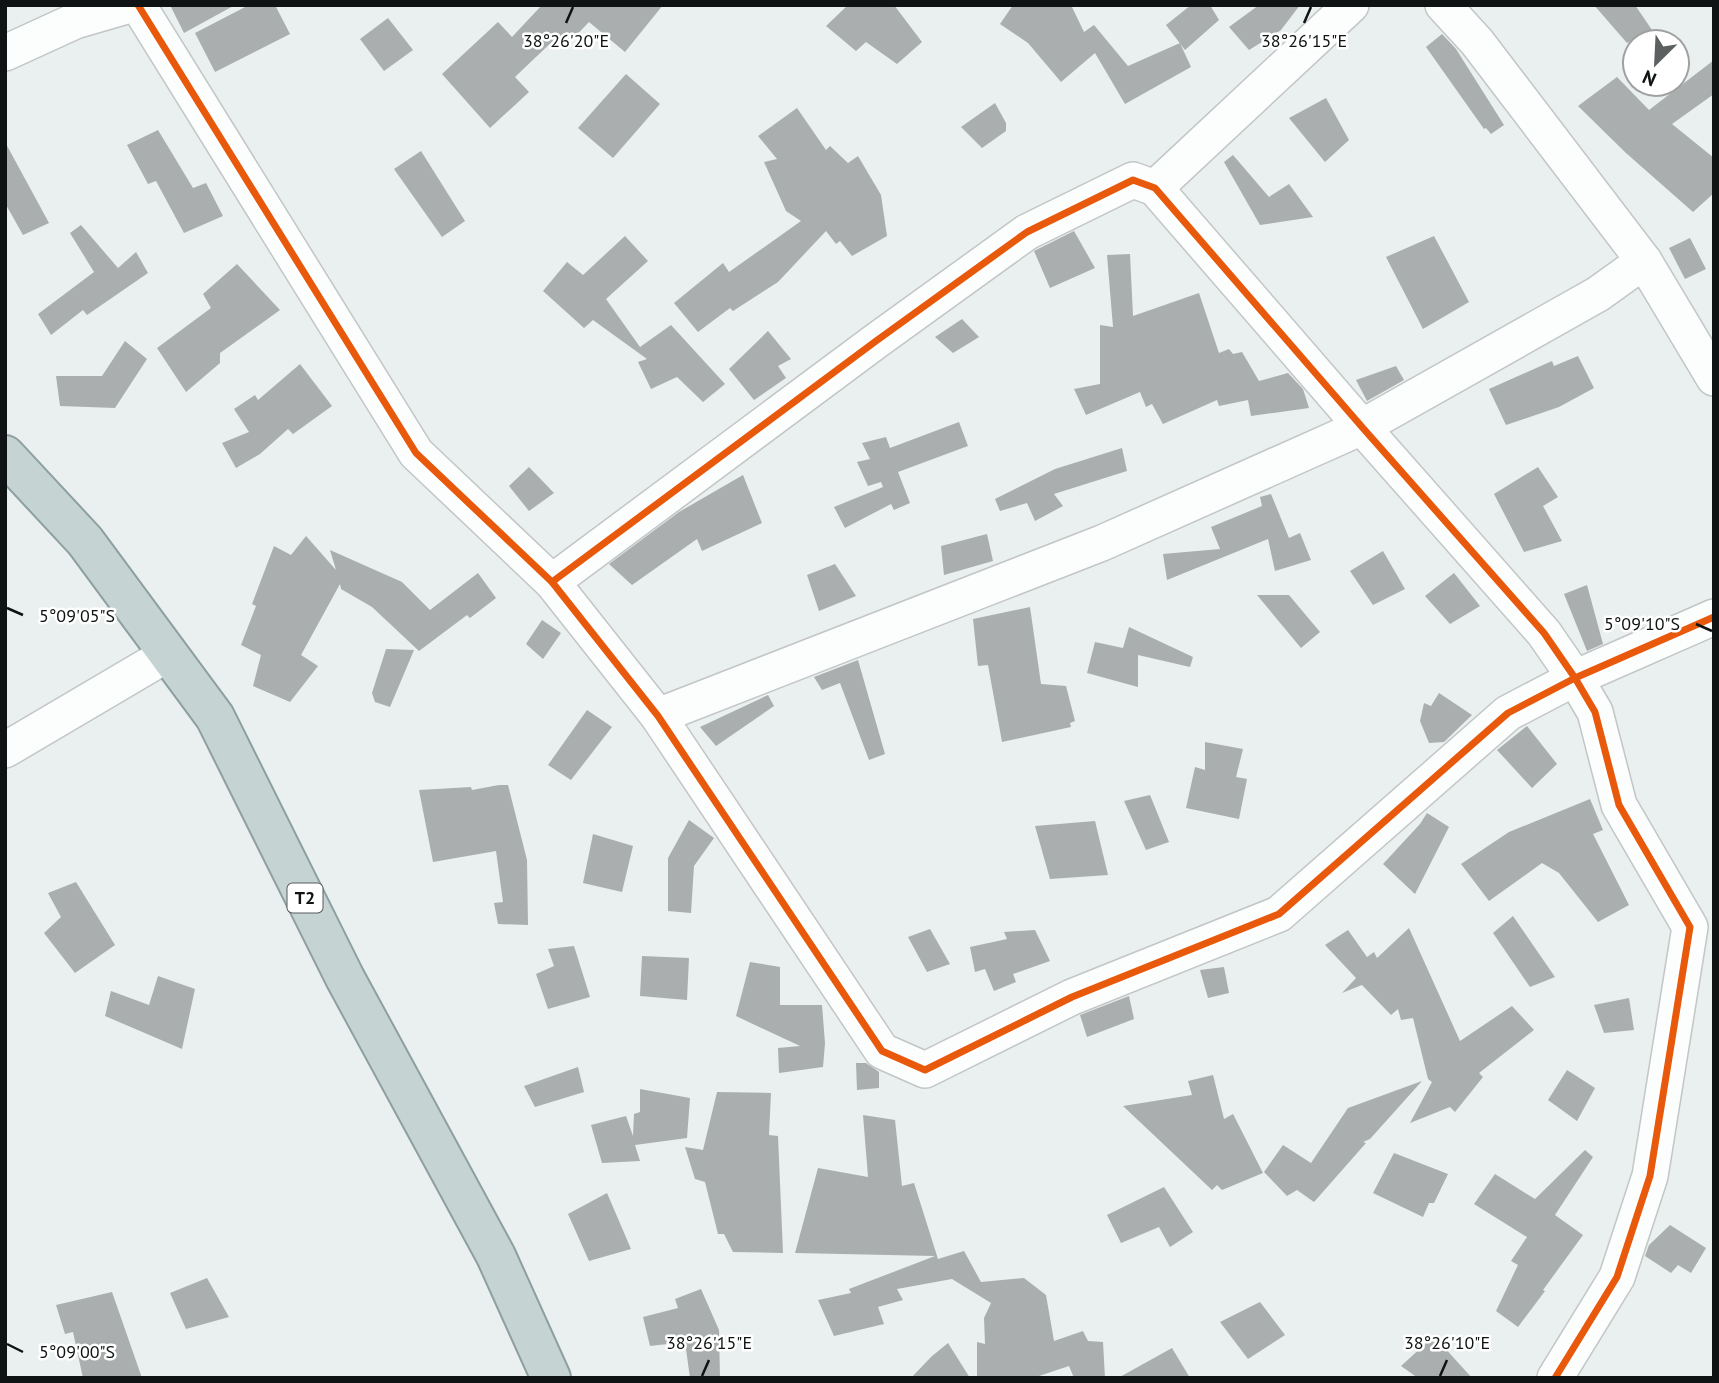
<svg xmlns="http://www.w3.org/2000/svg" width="1719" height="1383" font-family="'PT Sans',sans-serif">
<rect width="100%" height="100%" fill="#eaefef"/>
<g fill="#aaaeae">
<polygon points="170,5 235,5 184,33"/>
<polygon points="249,5 275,5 290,34 215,72 195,33"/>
<polygon points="542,5 663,5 625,52 589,22 567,45 558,36 515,77 529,92 490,128 442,74 498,22 512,37"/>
<polygon points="848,5 894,5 922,42 897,64 866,42 856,51 826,26"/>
<polygon points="1013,5 1071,5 1084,32 1094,25 1128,66 1180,43 1191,67 1125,104 1095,53 1061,82 1028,43 1000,24"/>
<polygon points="1191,5 1210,5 1219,20 1185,50 1166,25"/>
<polygon points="1259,5 1300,5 1281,30 1249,50 1229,27"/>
<polygon points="1594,5 1635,5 1652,30 1627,43"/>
<polygon points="388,18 413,50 384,71 360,39"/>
<polygon points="1442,34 1456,49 1504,125 1491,134 1486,128 1484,129 1426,47"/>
<polygon points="1714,60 1714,94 1672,124 1714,158 1714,193 1693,212 1626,153 1578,106 1617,77 1649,110"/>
<polygon points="626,74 660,104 613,158 578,128"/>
<polygon points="1326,98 1349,140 1325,162 1289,118"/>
<polygon points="995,103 1006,123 1006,131 982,148 961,127"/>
<polygon points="797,108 826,150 830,146 848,163 858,156 881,195 887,236 852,256 840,241 836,244 826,231 778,282 733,311 730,308 698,332 674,303 723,263 729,272 801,221 786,211 764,162 777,159 758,136"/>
<polygon points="158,130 193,188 206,183 223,216 184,233 156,181 148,184 127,145"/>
<polygon points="5,142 49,223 23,235 5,203"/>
<polygon points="421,151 465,221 442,237 394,169"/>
<polygon points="1233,155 1269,197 1289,184 1313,217 1260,225 1224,162"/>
<polygon points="81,225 118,268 136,252 148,273 87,315 83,310 51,335 38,314 94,272 70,233"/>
<polygon points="1074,231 1095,268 1050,288 1034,251"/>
<polygon points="625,236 648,261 606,299 640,347 671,325 725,384 703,402 677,377 651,389 638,362 647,359 593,320 584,328 543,291 567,262 583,275"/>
<polygon points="1434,236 1469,302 1423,329 1386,257"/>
<polygon points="1690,238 1706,269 1685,279 1669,248"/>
<polygon points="1130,254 1133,316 1199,293 1219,353 1229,349 1233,354 1242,352 1259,381 1288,373 1303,389 1309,408 1251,416 1248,400 1219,406 1217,400 1163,424 1152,404 1146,407 1140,392 1086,415 1074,389 1100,384 1100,325 1113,327 1107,255"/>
<polygon points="237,264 280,310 220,353 220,363 186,392 157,348 211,308 203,294"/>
<polygon points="962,319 979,337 953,353 935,337"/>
<polygon points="768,331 791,359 778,366 786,378 754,400 729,369"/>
<polygon points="125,341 147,359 115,408 60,406 56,376 102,376"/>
<polygon points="1578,356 1594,388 1559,407 1506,425 1489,389 1552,361 1554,366"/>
<polygon points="300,364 332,406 293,434 288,429 260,454 236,468 222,443 249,432 234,409 255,395 258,400"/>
<polygon points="1396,366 1404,380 1367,401 1356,380"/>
<polygon points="959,422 968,446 898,472 910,503 894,510 891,504 845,528 834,507 883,487 881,482 868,486 857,462 870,459 862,443 886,437 890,448"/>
<polygon points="1122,448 1127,471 1054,494 1063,506 1035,521 1027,503 1000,511 995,499 1055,469"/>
<polygon points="529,467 554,493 529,511 509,486"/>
<polygon points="1538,467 1558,497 1543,506 1562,541 1524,552 1494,494"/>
<polygon points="743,475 762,523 702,551 697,539 632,585 609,564 679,512"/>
<polygon points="1271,494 1289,538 1300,533 1311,560 1275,571 1268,539 1167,580 1163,554 1220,549 1211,527 1262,506 1260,497"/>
<polygon points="987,534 993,561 944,575 941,546"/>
<polygon points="306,536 336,570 330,550 402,582 430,610 478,573 496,598 470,618 467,615 419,651 372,607 341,589 340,584 301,655 318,666 290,702 253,686 261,655 241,645 256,606 252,604 274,546 291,555"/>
<polygon points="1383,551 1405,589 1373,605 1350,571"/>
<polygon points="835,564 856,596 819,611 807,575"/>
<polygon points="1454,573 1480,606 1450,624 1425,596"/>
<polygon points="1587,585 1603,644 1587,651 1564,594"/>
<polygon points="1257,595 1289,595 1320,632 1301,648"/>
<polygon points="1030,607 1041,684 1066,686 1075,721 1070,723 1071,727 1002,742 988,665 978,666 973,619"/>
<polygon points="542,620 561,633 543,659 526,644"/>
<polygon points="1129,627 1193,657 1190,667 1138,655 1138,687 1087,673 1095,642 1123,648"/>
<polygon points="386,649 414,650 390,707 375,702 372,693"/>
<polygon points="858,660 885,754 869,760 840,683 822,690 814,677"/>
<polygon points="1439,693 1472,715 1444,742 1429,743 1420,721 1424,703 1431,706"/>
<polygon points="768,695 774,706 716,746 700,727"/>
<polygon points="587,710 612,727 571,780 548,765"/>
<polygon points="1527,726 1557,764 1532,788 1497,750"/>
<polygon points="1205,742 1243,749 1236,777 1247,779 1239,819 1186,808 1195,767 1205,770"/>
<polygon points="499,785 508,785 527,860 528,925 498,924 494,903 503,902 496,851 433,862 419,790 471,787 472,790"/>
<polygon points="1150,795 1169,842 1146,850 1124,801"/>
<polygon points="1590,799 1603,830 1593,834 1629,905 1598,922 1559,873 1542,863 1489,901 1461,864 1509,832"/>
<polygon points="1427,813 1449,827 1415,894 1383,864 1420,824"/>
<polygon points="689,820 714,838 694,866 691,913 668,911 668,858"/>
<polygon points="1095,821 1108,875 1050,879 1035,826"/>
<polygon points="593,834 633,846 622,892 583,883"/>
<polygon points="76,882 115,945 75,973 44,933 61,917 48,893"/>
<polygon points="1513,916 1555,977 1530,987 1493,933"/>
<polygon points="1409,928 1460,1041 1512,1006 1534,1030 1479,1073 1483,1077 1455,1112 1450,1107 1410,1123 1432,1082 1428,1079 1413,1018 1401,1020 1398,1009 1391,1015 1362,985 1342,993 1356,978 1325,945 1348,930 1367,957 1374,952 1377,958"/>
<polygon points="930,929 950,964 927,972 908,937"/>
<polygon points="1035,930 1050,961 1013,974 1016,982 994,991 985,969 975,972 970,947 1007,939 1004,932"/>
<polygon points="574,946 590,997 548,1009 536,974 554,966 548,949"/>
<polygon points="642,956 689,958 687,1000 640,996"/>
<polygon points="750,962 780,967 780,1005 822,1005 825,1043 823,1067 779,1073 778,1048 800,1046 736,1016"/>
<polygon points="1224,967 1229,993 1208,998 1200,970"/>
<polygon points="158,976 195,989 182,1049 105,1016 111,991 149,1005"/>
<polygon points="1129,996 1134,1019 1087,1037 1080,1015"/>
<polygon points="1629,998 1634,1030 1604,1033 1594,1005"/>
<polygon points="856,1063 866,1063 879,1072 879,1088 857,1090"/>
<polygon points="578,1067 584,1092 535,1107 524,1086"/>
<polygon points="1567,1070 1595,1088 1577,1121 1548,1100"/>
<polygon points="1213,1075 1224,1119 1233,1114 1263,1173 1222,1190 1217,1185 1212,1190 1123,1106 1192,1095 1188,1081"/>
<polygon points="1422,1081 1370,1139 1363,1142 1366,1143 1314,1202 1297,1190 1287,1196 1264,1172 1283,1145 1311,1163 1348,1108"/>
<polygon points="640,1089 690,1098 687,1138 635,1145 640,1161 602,1163 591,1125 626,1116 633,1136 634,1114 640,1112"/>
<polygon points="717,1092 771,1093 769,1135 778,1136 783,1253 733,1252 724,1234 718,1234 705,1182 695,1179 685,1147 703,1150"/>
<polygon points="863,1115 895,1120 902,1186 914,1183 938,1259 964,1251 981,1282 1024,1278 1046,1295 1054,1341 1083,1331 1088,1341 1103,1342 1105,1378 1074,1378 1069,1366 1033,1378 977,1378 977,1342 985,1344 984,1318 991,1303 952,1279 897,1289 903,1300 878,1307 884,1324 834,1336 818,1300 851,1293 849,1289 935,1256 795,1253 818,1168 868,1177"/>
<polygon points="1585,1150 1593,1157 1555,1215 1583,1235 1543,1290 1545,1291 1518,1327 1496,1311 1518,1265 1511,1261 1527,1237 1474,1204 1495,1174 1535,1199"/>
<polygon points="1394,1153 1448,1174 1434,1203 1429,1203 1423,1217 1373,1193"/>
<polygon points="1164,1187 1193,1232 1170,1247 1159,1227 1121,1243 1107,1215"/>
<polygon points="607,1193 631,1249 589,1261 568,1214"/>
<polygon points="1670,1225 1706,1248 1691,1273 1678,1265 1671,1273 1645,1256 1649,1245"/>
<polygon points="207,1278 229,1317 186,1329 170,1293"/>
<polygon points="701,1289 719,1330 720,1378 690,1378 685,1342 650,1346 643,1317 678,1308 675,1299"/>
<polygon points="112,1292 142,1378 83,1378 73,1332 65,1334 56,1305"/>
<polygon points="1260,1302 1285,1335 1248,1359 1220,1322"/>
<polygon points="1434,1336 1472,1378 1418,1378 1401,1366"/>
<polygon points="948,1343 970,1378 911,1378 931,1357"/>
<polygon points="1172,1348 1190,1378 1118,1378"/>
</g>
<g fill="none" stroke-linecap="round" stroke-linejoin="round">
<defs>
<g id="minor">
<polyline points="138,5 416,453 552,582 658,716 882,1051 925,1070 1072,997 1279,914 1508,713 1575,678 1714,617"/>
<polyline points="1443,5 1477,42 1644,261 1714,378"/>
<polyline points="5,53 75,21 130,5"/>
<polyline points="1155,188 1351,5"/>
<polyline points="552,582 876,341 1027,232 1133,180 1155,188 1362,427 1544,633 1575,678 1595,712 1619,805 1690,927 1650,1176 1617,1277 1555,1378"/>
<polyline points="658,716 1102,543 1362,427 1598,294 1644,261"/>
<polyline points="5,750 168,654"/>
</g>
<polyline id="highway" points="5,455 85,541 215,717 345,978 496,1256 551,1378"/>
</defs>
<use href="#minor" stroke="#c2c6c6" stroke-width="38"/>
<use href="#highway" stroke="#8e9f9f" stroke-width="42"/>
<use href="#minor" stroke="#fcfdfd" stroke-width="35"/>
<use href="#highway" stroke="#c5d3d3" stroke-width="38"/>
<defs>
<g id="cycleway">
<polyline points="138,5 416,453 552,582 658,716 882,1051 925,1070 1072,997 1279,914 1508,713 1575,678 1714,617"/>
<polyline points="552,582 876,341 1027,232 1133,180 1155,188 1362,427 1544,633 1575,678 1595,712 1619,805 1690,927 1650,1176 1617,1277 1555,1378"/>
</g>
</defs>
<use href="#cycleway" stroke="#fff" stroke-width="11"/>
<use href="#cycleway" stroke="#e8590c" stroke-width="7"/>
</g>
<path fill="none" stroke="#101313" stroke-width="2.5" d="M566,23l7,-16M1304,23l7,-16M7,608l16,7M1696,624l16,7M7,1344l16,8M702,1376l7,-16M1440,1376l7,-16"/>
<g text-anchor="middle" stroke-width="5" stroke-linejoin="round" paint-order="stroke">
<rect fill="#fff" stroke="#585a5a" stroke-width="2" x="287.5" y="883.5" width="35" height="29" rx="5"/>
<g font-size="18" font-weight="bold" fill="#101313">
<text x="305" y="904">T2</text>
</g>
</g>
<g font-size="18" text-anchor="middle" fill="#101313" stroke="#fff" stroke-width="5" stroke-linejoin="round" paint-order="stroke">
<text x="566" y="47">38°26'20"E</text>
<text x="1304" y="47">38°26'15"E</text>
<text x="77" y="622">5°09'05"S</text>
<text x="1642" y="630">5°09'10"S</text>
<text x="709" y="1349">38°26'15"E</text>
<text x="1447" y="1349">38°26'10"E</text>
<text x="77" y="1358">5°09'00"S</text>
</g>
<rect width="1719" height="1383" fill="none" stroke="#101313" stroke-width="14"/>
<g transform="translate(1656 63) rotate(204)"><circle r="33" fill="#ffffff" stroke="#9fa1a1" stroke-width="2"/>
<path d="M0-5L12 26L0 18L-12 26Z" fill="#5c6060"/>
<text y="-10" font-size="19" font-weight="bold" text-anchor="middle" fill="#101313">N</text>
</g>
</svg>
